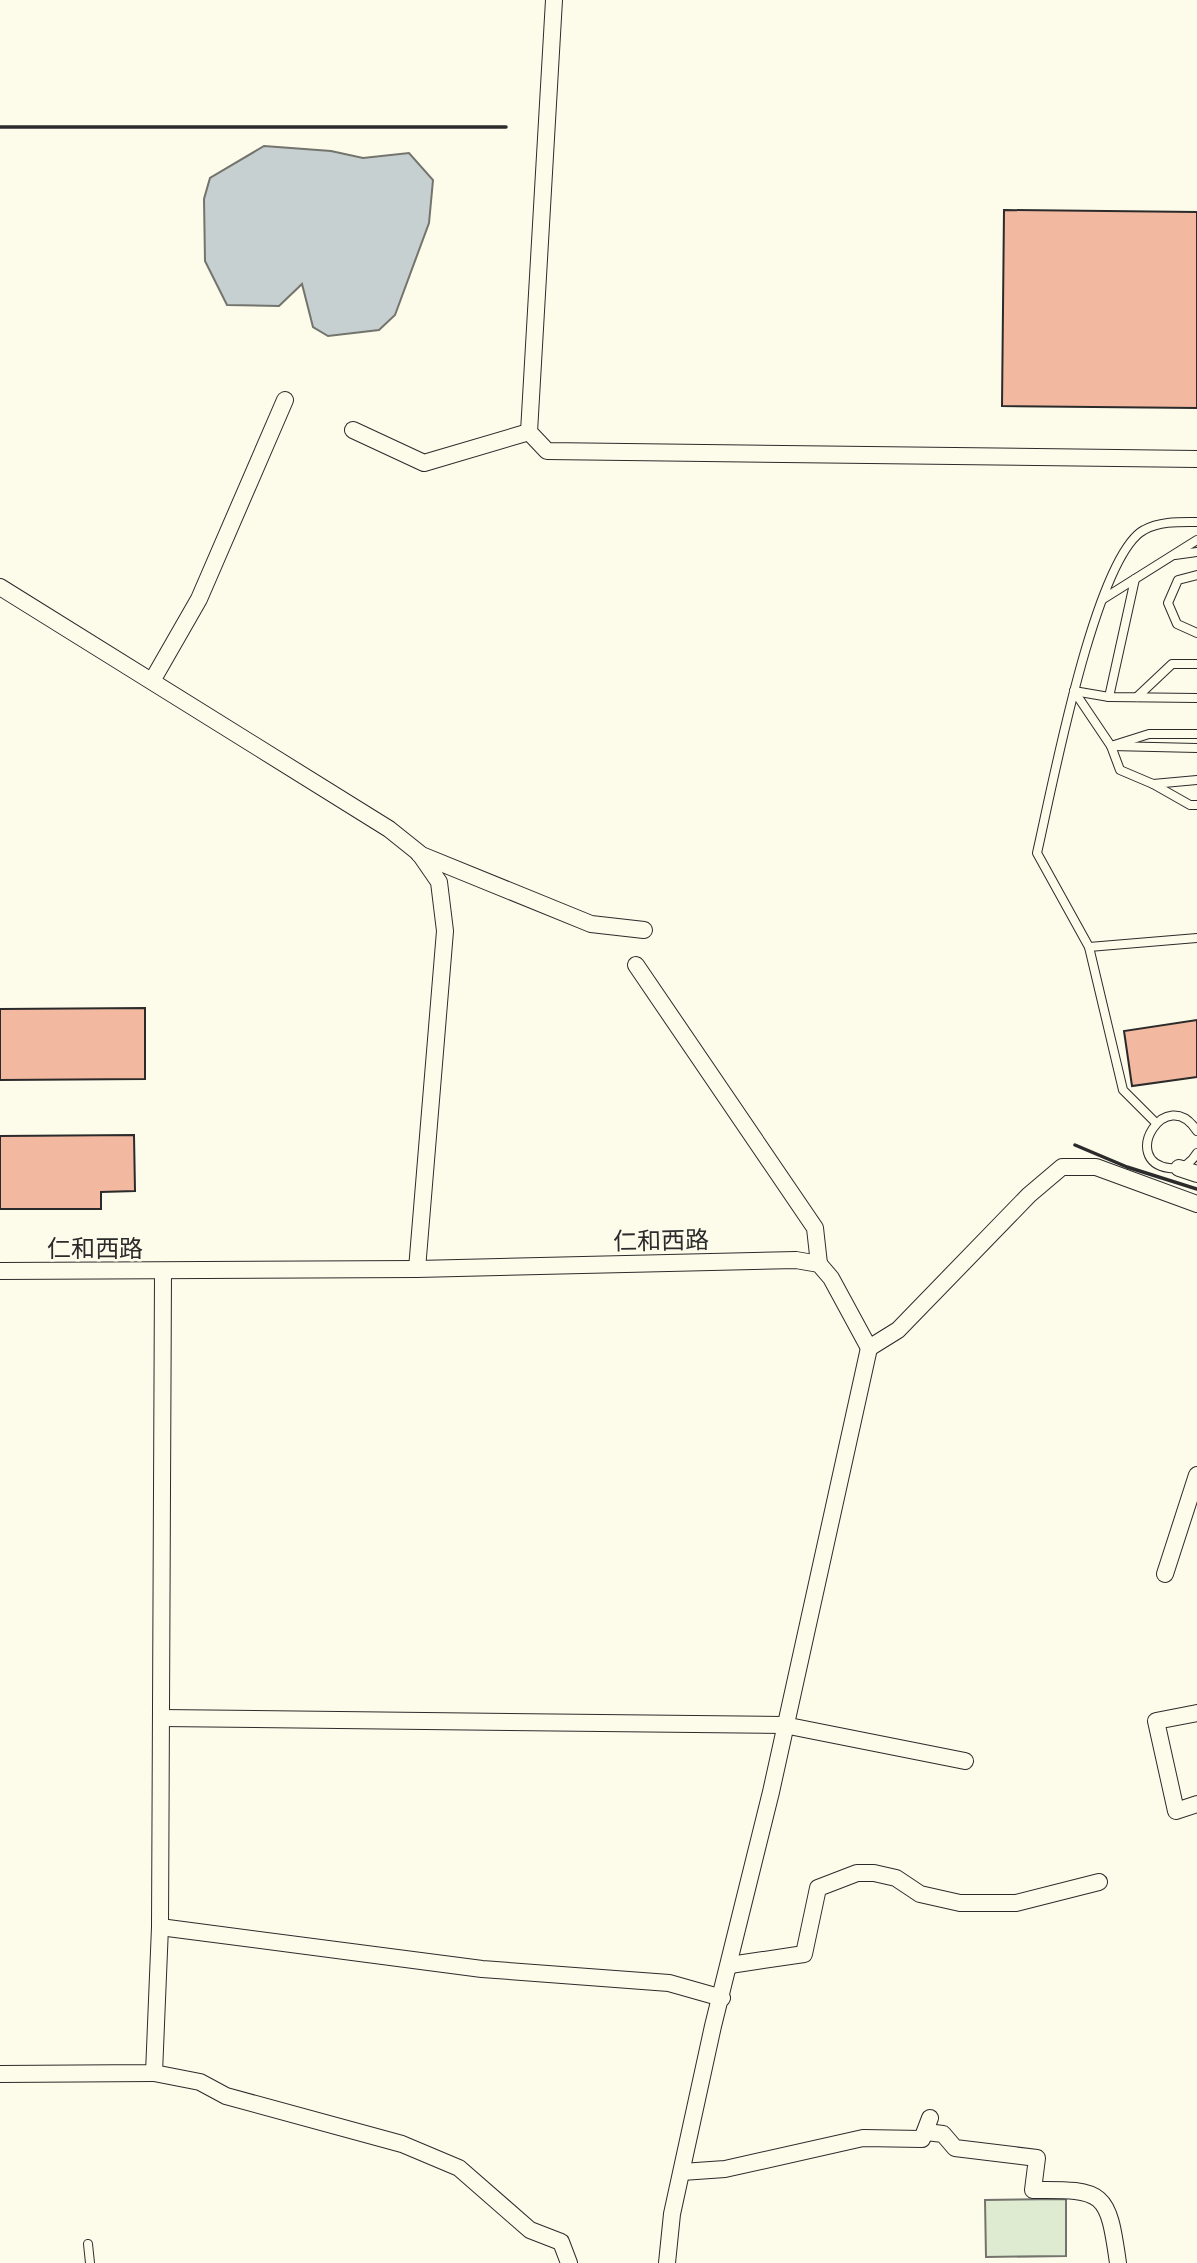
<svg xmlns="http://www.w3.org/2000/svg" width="1197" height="2263" font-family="Montserrat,'Noto Sans SC',sans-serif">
<rect width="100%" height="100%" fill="#fdfbea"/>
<polygon fill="#deebd1" stroke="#74746e" stroke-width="2" points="1066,2199 1066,2256 986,2257 985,2200"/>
<polygon fill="#c7d0d0" stroke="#74746e" stroke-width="2" points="264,146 331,151 363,158 409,153 433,180 429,223 395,315 379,330 328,336 313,327 302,284 279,306 227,305 205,261 204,199 210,178"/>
<g fill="#f2b8a0" stroke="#2b2b2b" stroke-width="2">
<polygon points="1004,210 1197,212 1197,408 1002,406"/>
<polygon points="145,1008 145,1079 0,1080 0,1009"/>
<polygon points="1197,1020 1197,1077 1132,1086 1124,1031"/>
<polygon points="134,1135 135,1191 101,1192 101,1209 0,1209 0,1136"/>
</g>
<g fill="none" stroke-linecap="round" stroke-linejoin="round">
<defs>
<g id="service">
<polyline points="1175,555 1197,552"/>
<polyline points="1197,575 1178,580 1168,603 1177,624 1197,633"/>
<polyline points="1103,599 1197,540"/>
<polyline points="1074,691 1111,746 1197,748"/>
<polyline points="1074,691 1109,697 1197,698"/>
<polyline points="1109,697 1135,579"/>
<polyline points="1137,697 1172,664 1197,664"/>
<polyline points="1197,734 1149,734 1111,746 1120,770 1153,784 1197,780"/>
<polyline points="1153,784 1190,805 1197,805"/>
<polyline points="1089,947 1197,938"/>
<path d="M1156,1123l-33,-33 -34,-143 -52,-94c14,-60 58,-297 107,-323 16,-9 36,-8 53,-8"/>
<path d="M1197,1131c-31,-48 -78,30 -28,37 13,2 22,-5 28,-15"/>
<polyline points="88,2244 90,2263"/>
</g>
<g id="minor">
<polyline points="554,0 529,432 547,451 1197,459"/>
<polyline points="353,430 424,463 529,432"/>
<polyline points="0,587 389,829 419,853 439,882 445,931 417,1269"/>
<polyline points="152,681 199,599 285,400"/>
<polyline points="419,854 591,924 644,930"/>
<polyline points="636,965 815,1228 819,1264"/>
<polyline points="1179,1168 1197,1174"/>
<polyline points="0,1271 417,1269 796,1260 819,1264 831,1278 869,1348 898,1330 1029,1195 1062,1167 1096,1167 1197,1204"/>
<polyline points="1165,1574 1197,1475"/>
<polyline points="1197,1713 1156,1721 1176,1811 1197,1804"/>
<polyline points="161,1718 784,1725 965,1761"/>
<polyline points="160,1927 482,1969 669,1983 722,1998"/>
<polyline points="730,1965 804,1954 818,1888 857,1873 874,1873 896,1878 920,1894 960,1903 1016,1903 1099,1882"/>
<polyline points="154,2073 200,2082 226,2096 402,2144 459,2168 530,2230 561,2242 569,2263"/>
<polyline points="0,2074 154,2073 160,1927 163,1273"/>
<path d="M926,2132l17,2 12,14 82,10 -4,32c72,-1 75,2 85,73"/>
<polyline points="682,2172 725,2169 863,2138 922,2139 930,2118"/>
<polyline points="667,2263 672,2214 713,2026 771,1792 869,1348"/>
</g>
</defs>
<use href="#service" stroke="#2b2b2b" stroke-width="10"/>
<use href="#minor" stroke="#2b2b2b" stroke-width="18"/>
<use href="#service" stroke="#fdfbea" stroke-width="8"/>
<use href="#minor" stroke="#fdfbea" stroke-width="16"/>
<g stroke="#2b2b2b" stroke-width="3.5">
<polyline points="0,127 506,127"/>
<polyline points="1075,1145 1127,1167 1197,1189"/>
</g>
</g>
<g text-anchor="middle" stroke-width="5" stroke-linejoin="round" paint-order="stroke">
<g font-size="24" fill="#2b2b2b" stroke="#fdfbea">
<text transform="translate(661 1241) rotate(-1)" y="8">仁和西路</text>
<text x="95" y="1257">仁和西路</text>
</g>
</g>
</svg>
